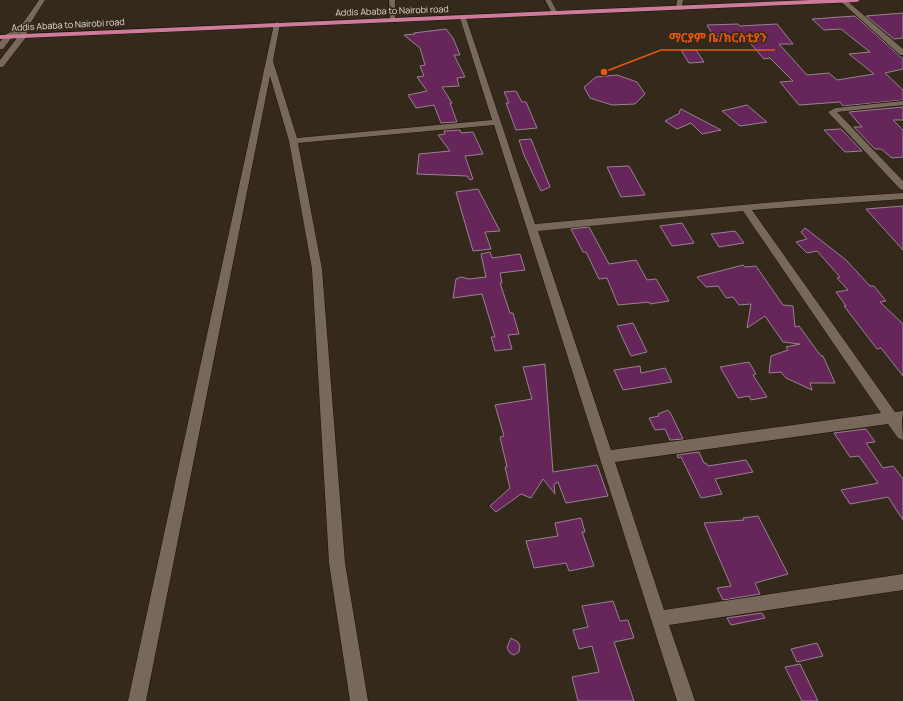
<svg xmlns="http://www.w3.org/2000/svg" width="903" height="701" font-family="Manrope,'Noto Sans Ethiopic',sans-serif">
<rect width="100%" height="100%" fill="#35291c"/>
<g fill="#67265a" stroke="#958390">
<polygon points="903,13 903,38 894,39 866,16"/>
<polygon points="855,16 903,59 903,69 885,73 903,90 903,100 843,106 840,102 799,105 780,82 793,81 770,58 764,59 744,36 714,37 707,25 738,24 740,26 777,24 793,44 779,44 807,75 829,73 837,80 874,74 849,54 870,52 841,29 824,30 812,19"/>
<polygon points="446,29 453,38 460,55 454,55 465,77 457,78 459,86 442,87 452,103 450,103 457,122 441,123 434,105 416,108 408,95 427,91 417,77 424,76 420,66 425,65 420,48 404,35 415,34 414,33"/>
<polygon points="681,50 696,50 704,62 689,63"/>
<polygon points="617,75 637,82 645,94 635,104 612,105 590,98 584,87 596,77"/>
<polygon points="516,91 522,102 526,102 537,128 516,130 506,103 509,103 504,92"/>
<polygon points="747,105 767,122 740,126 722,111"/>
<polygon points="903,107 903,120 893,120 903,130 903,157 892,158 881,149 875,149 854,127 862,127 849,112"/>
<polygon points="681,109 721,130 702,134 691,123 677,129 665,121 680,113 679,112"/>
<polygon points="841,129 862,151 845,152 824,130"/>
<polygon points="460,130 461,133 473,132 483,154 465,156 473,179 470,180 467,176 417,174 419,154 450,151 438,135 445,134 444,131"/>
<polygon points="531,139 550,187 541,191 524,155 519,140"/>
<polygon points="629,166 645,195 621,197 607,167"/>
<polygon points="478,189 500,231 485,232 491,249 473,251 456,192"/>
<polygon points="903,206 903,250 866,209"/>
<polygon points="682,223 694,243 672,246 660,226"/>
<polygon points="589,227 609,264 636,260 647,280 656,279 669,301 650,304 649,302 618,305 607,278 599,279 586,252 583,252 571,229"/>
<polygon points="805,228 846,260 870,286 874,286 886,301 880,302 903,324 903,376 881,348 877,349 844,306 846,306 836,292 848,290 837,278 840,277 817,251 807,253 796,242 807,239 801,232"/>
<polygon points="735,231 744,243 719,247 711,234"/>
<polygon points="490,252 492,258 520,254 525,270 500,273 502,283 500,283 510,313 513,313 519,334 508,335 512,349 495,351 491,337 495,337 482,294 453,298 456,279 461,277 469,279 486,277 481,254"/>
<polygon points="743,265 745,267 756,266 783,305 793,306 795,327 799,326 821,356 823,356 835,383 810,383 812,390 786,378 781,372 769,373 771,356 788,350 786,347 800,344 783,342 765,316 747,328 751,304 739,305 733,297 726,298 718,286 706,287 697,277"/>
<polygon points="633,323 647,352 631,356 617,326"/>
<polygon points="749,362 756,374 753,375 767,397 751,400 749,396 738,398 720,367"/>
<polygon points="545,364 553,472 597,465 608,496 566,503 558,482 554,484 555,494 543,479 531,498 521,494 496,512 490,506 510,488 505,467 507,467 500,437 504,436 495,405 532,399 523,367"/>
<polygon points="640,366 641,373 665,368 672,382 623,390 614,370"/>
<polygon points="668,410 671,414 683,439 670,440 665,429 655,430 649,418 659,416 658,414"/>
<polygon points="866,429 875,442 866,443 883,468 893,466 903,479 903,520 888,497 850,504 841,490 878,483 859,456 850,457 834,433"/>
<polygon points="699,452 704,463 706,463 708,466 746,460 753,472 715,479 722,494 701,498 681,457 678,458 677,455"/>
<polygon points="758,516 788,574 755,583 760,594 723,600 717,588 731,586 704,523 744,520 743,518"/>
<polygon points="581,518 585,532 582,532 594,566 569,571 566,563 534,568 526,541 558,536 555,523"/>
<polygon points="613,601 620,621 628,620 634,638 614,642 634,701 578,701 572,677 599,672 592,646 579,649 573,630 588,627 582,606"/>
<polygon points="762,613 765,618 731,625 727,618"/>
<polygon points="511,638 518,642 520,646 519,652 514,655 510,653 507,648"/>
<polygon points="817,643 823,656 797,662 791,649"/>
<polygon points="800,664 818,701 802,701 785,667"/>
</g>
<g fill="none" stroke-linecap="round" stroke-linejoin="round">
<defs>
<g id="street">
<polygon points="39,0 45,0 28,27 26,37 20,37 20,33 11,39 5,39 5,35 21,26"/>
<polygon points="389,0 395,0 395,21 390,20"/>
<polygon points="545,0 551,0 558,14 557,15 553,15"/>
<polygon points="677,0 683,0 681,10 676,9"/>
<polygon points="839,0 846,0 903,49 903,55 900,55"/>
<path d="M463,16l3,2 69,206 274,-25 94,-6v6l-151,11 143,202 8,-1 -1,11 1,18 -5,-2 -10,-14 -273,38 49,148 239,-36v16l-234,35 26,76h-18l-183,-576 -196,18 24,126 23,294 23,138h-18l-21,-138 -17,-294 -23,-128 -19,-65 -124,625h-18l146,-677 3,-2 3,2 -7,37 24,77 195,-18 -32,-102zM743,211l138,202 -270,37 -73,-219z"/>
<polygon points="903,101 903,105 837,112 903,181 903,190 900,189 828,112 835,108"/>
</g>
<g id="secondary">
<polygon points="20,34 26,34 27,36 3,67 0,67 0,60"/>
<polygon points="5,35 11,35 12,37 3,49 0,49 0,42"/>
</g>
<polygon id="highway" points="811,0 860,0 857,2 0,39 0,35"/>
</defs>
<use href="#street" stroke="#1d1106" stroke-width="1"/>
<use href="#secondary" stroke="#1d1106" stroke-width="1"/>
<use href="#highway" stroke="#1d1106" stroke-width="1"/>
<use href="#street" fill="#776859" fill-rule="evenodd"/>
<use href="#secondary" fill="#776859" fill-rule="evenodd"/>
<use href="#highway" fill="#cd7b9b" fill-rule="evenodd"/>
</g>
<g text-anchor="middle" stroke-width="3" stroke-linejoin="round" paint-order="stroke">
<g font-size="9" fill="#e2d9d1" stroke="#35291c">
<text transform="translate(392 11) rotate(-2)" y="3">Addis Ababa to Nairobi road</text>
<text transform="translate(68 25) rotate(-3)" y="3">Addis Ababa to Nairobi road</text>
</g>
</g>
<path fill="none" stroke="#e8590c" stroke-width="1.5" d="M604 72L661 50H775"/>
<circle fill="#e8590c" stroke="#35291c" stroke-width="1.5" cx="604" cy="72" r="4"/>
<g font-size="12" text-anchor="middle" font-weight="bold" fill="#e8590c" stroke="#35291c" stroke-width="3" stroke-linejoin="round" paint-order="stroke">
<text x="718" y="42">ማርያም ቤ/ክርስቲያን</text>
</g>
</svg>
